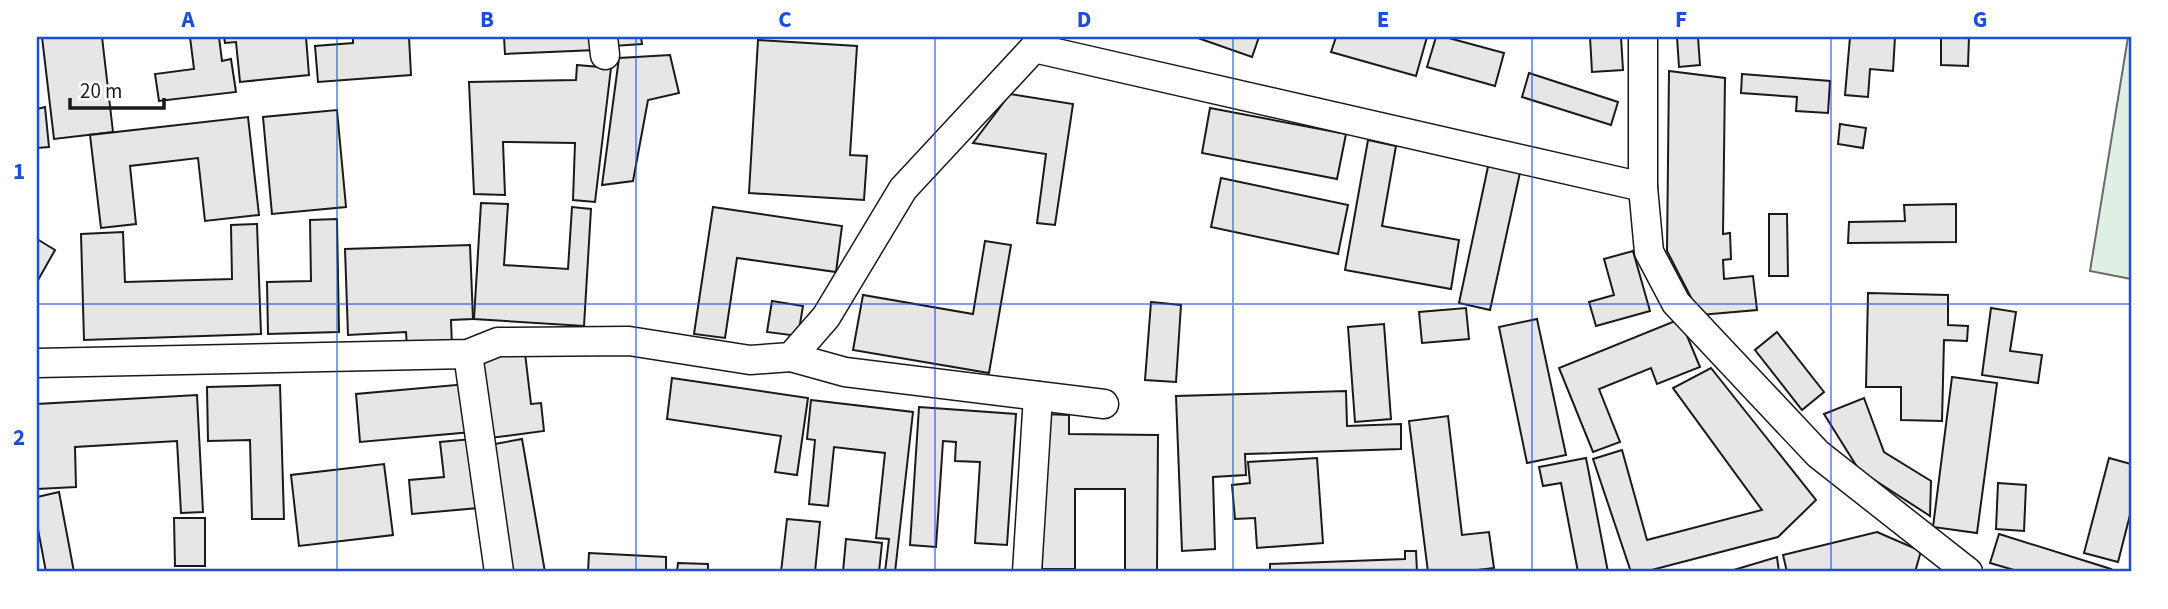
<svg xmlns="http://www.w3.org/2000/svg" width="2168" height="609" font-family="'Source Sans 3',sans-serif">
<rect width="100%" height="100%" fill="#fff"/>
<polygon fill="#e0efe3" stroke="#6a6a6a" stroke-width="2" points="2128,37 2131,37 2131,279 2090,271"/>
<g fill="#e6e6e6" stroke="#1a1a1a" stroke-width="2">
<polygon points="42,37 102,37 113,132 54,139"/>
<polygon points="190,37 219,37 222,61 231,59 236,92 159,101 155,74 194,69"/>
<polygon points="224,37 306,37 309,75 240,82 236,42 225,43"/>
<polygon points="353,37 409,37 411,75 318,82 315,46 353,43"/>
<polygon points="504,37 595,37 596,50 505,54"/>
<polygon points="614,37 641,37 642,44 614,46"/>
<polygon points="1195,37 1259,37 1252,57"/>
<polygon points="1336,37 1427,37 1416,76 1331,52"/>
<polygon points="1436,37 1445,37 1504,53 1495,86 1427,67"/>
<polygon points="1590,37 1621,37 1623,70 1592,72"/>
<polygon points="1677,37 1698,37 1700,65 1679,67"/>
<polygon points="1850,37 1895,37 1893,71 1870,69 1868,97 1845,95"/>
<polygon points="1941,37 1969,37 1968,66 1941,65"/>
<polygon points="758,40 857,46 850,155 867,156 864,200 749,193"/>
<polygon points="670,55 679,93 648,100 633,181 602,185 619,58"/>
<polygon points="577,65 611,68 595,202 573,200 575,143 503,142 505,195 474,194 469,82 576,80"/>
<polygon points="1669,71 1725,78 1723,234 1730,233 1731,259 1723,260 1724,279 1753,276 1757,310 1700,315 1667,251"/>
<polygon points="1529,73 1618,102 1611,125 1522,97"/>
<polygon points="1742,74 1830,81 1828,113 1796,111 1797,97 1741,93"/>
<polygon points="1010,94 1073,104 1055,225 1037,223 1046,154 973,143"/>
<polygon points="45,107 49,147 37,148 37,109"/>
<polygon points="1210,108 1346,134 1337,179 1202,153"/>
<polygon points="337,110 346,207 272,214 263,117"/>
<polygon points="248,117 259,215 205,221 198,158 130,166 136,224 101,228 90,135"/>
<polygon points="1840,124 1866,128 1863,148 1838,144"/>
<polygon points="1368,140 1396,146 1382,226 1459,240 1451,289 1345,270"/>
<polygon points="1489,162 1521,168 1490,310 1459,303"/>
<polygon points="1221,178 1348,205 1338,254 1211,227"/>
<polygon points="481,203 508,204 504,265 568,269 572,207 591,209 584,326 474,319"/>
<polygon points="1956,204 1956,242 1848,243 1849,222 1905,221 1904,205"/>
<polygon points="713,207 842,226 836,272 737,258 725,338 694,334"/>
<polygon points="1769,214 1787,214 1788,276 1769,276"/>
<polygon points="337,219 339,332 268,334 267,282 311,281 310,220"/>
<polygon points="257,224 261,334 84,340 81,234 123,232 125,282 232,279 231,225"/>
<polygon points="37,239 55,250 37,282"/>
<polygon points="985,241 1011,245 989,373 853,350 863,295 973,314"/>
<polygon points="470,245 473,319 451,320 452,347 407,348 406,332 348,335 345,249"/>
<polygon points="1633,251 1650,311 1596,326 1589,302 1614,295 1604,259"/>
<polygon points="1868,293 1948,295 1948,325 1968,326 1967,341 1944,340 1942,421 1901,420 1901,387 1866,387"/>
<polygon points="772,301 803,306 798,336 767,332"/>
<polygon points="1151,302 1181,305 1176,382 1145,380"/>
<polygon points="1466,308 1469,339 1422,343 1419,312"/>
<polygon points="1991,308 2016,312 2010,351 2042,355 2038,383 1982,375"/>
<polygon points="1537,319 1566,455 1527,463 1499,327"/>
<polygon points="1680,319 1700,367 1657,384 1651,368 1599,389 1620,442 1593,452 1559,368"/>
<polygon points="1384,324 1391,419 1355,422 1348,327"/>
<polygon points="1777,332 1824,392 1802,410 1755,350"/>
<polygon points="525,353 531,404 541,403 544,431 490,438 481,358"/>
<polygon points="1711,368 1816,500 1778,537 1644,572 1631,572 1593,459 1622,450 1647,540 1762,510 1673,388"/>
<polygon points="1952,377 1997,383 1977,533 1933,527"/>
<polygon points="672,378 808,398 797,475 775,472 781,436 667,419"/>
<polygon points="467,384 472,432 360,442 356,394"/>
<polygon points="280,385 284,519 252,519 250,440 208,441 207,387"/>
<polygon points="1346,391 1347,426 1401,424 1401,449 1245,454 1246,475 1213,477 1215,549 1182,551 1176,396"/>
<polygon points="197,395 203,512 181,513 177,441 75,447 76,487 37,489 37,404"/>
<polygon points="1864,398 1884,452 1931,481 1930,516 1859,470 1824,414"/>
<polygon points="811,400 913,412 895,572 885,572 889,539 876,538 885,453 834,447 828,506 809,504 815,440 807,439"/>
<polygon points="919,407 1016,414 1007,545 975,543 980,462 955,461 956,442 943,441 936,547 910,545"/>
<polygon points="1043,414 1069,415 1069,434 1158,435 1157,572 1125,572 1125,489 1075,489 1075,569 1042,569"/>
<polygon points="1448,416 1462,535 1489,532 1494,568 1460,572 1428,572 1409,421"/>
<polygon points="472,439 478,508 412,514 409,480 444,477 440,442"/>
<polygon points="522,439 545,572 510,572 489,445"/>
<polygon points="1317,458 1323,543 1257,548 1255,518 1235,519 1232,485 1250,483 1248,462"/>
<polygon points="1586,458 1608,572 1578,572 1561,483 1543,486 1539,467"/>
<polygon points="2109,458 2131,464 2131,511 2118,562 2084,553"/>
<polygon points="384,464 393,535 299,546 291,475"/>
<polygon points="1998,483 2026,485 2024,531 1996,529"/>
<polygon points="59,492 74,572 46,572 37,524 37,497"/>
<polygon points="174,518 205,518 205,566 175,566"/>
<polygon points="787,519 820,522 815,572 781,572"/>
<polygon points="1877,532 1921,551 1915,572 1787,572 1783,555"/>
<polygon points="1999,534 2111,569 2110,572 2021,572 1990,563"/>
<polygon points="846,539 882,543 879,572 843,572"/>
<polygon points="1405,551 1416,551 1417,572 1270,572 1270,564 1405,559"/>
<polygon points="589,553 666,557 666,572 588,572"/>
<polygon points="1777,557 1779,572 1727,572"/>
<polygon points="678,563 708,564 708,572 677,572"/>
</g>
<g fill="none" stroke-linecap="round" stroke-linejoin="round">
<defs>
<g id="street">
<polyline points="603,37 605,55"/>
<polyline points="1643,37 1643,187 1649,252 1676,303 1818,454 1968,572"/>
<polyline points="1034,48 1643,187"/>
<polyline points="468,354 499,572"/>
<polyline points="791,357 845,372 1104,404"/>
<polyline points="37,363 468,354 498,342 629,341 750,360 791,357 826,317 903,189 1034,48 1041,37"/>
<polyline points="1027,572 1038,396"/>
</g>
</defs>
<use href="#street" stroke="#1a1a1a" stroke-width="31"/>
<use href="#street" stroke="#fff" stroke-width="28"/>
</g>
<path fill="none" stroke="#1d4ed8" stroke-width="2" stroke-opacity="0.55" d="M337,37v535M636,37v535M935,37v535M1233,37v535M1532,37v535M1831,37v535M37,304h2094"/>
<rect width="2168" height="609" fill="none" stroke="#ffffff" stroke-width="77"/>
<path d="M70 98v10h94v-10" fill="none" stroke="#1a1a1a" stroke-width="3.5"/>
<text x="80" y="98" font-size="21" fill="#1a1a1a" stroke="#ffffff" stroke-width="5" paint-order="stroke">20 m</text>
<rect x="38" y="38" width="2092" height="532" fill="none" stroke="#1d4ed8" stroke-width="2.5"/>
<g font-size="23" text-anchor="middle" font-weight="bold" fill="#1d4ed8">
<text x="188" y="27">A</text>
<text x="487" y="27">B</text>
<text x="785" y="27">C</text>
<text x="1084" y="27">D</text>
<text x="1383" y="27">E</text>
<text x="1681" y="27">F</text>
<text x="1980" y="27">G</text>
<text x="19" y="179">1</text>
<text x="19" y="445">2</text>
</g>
</svg>
